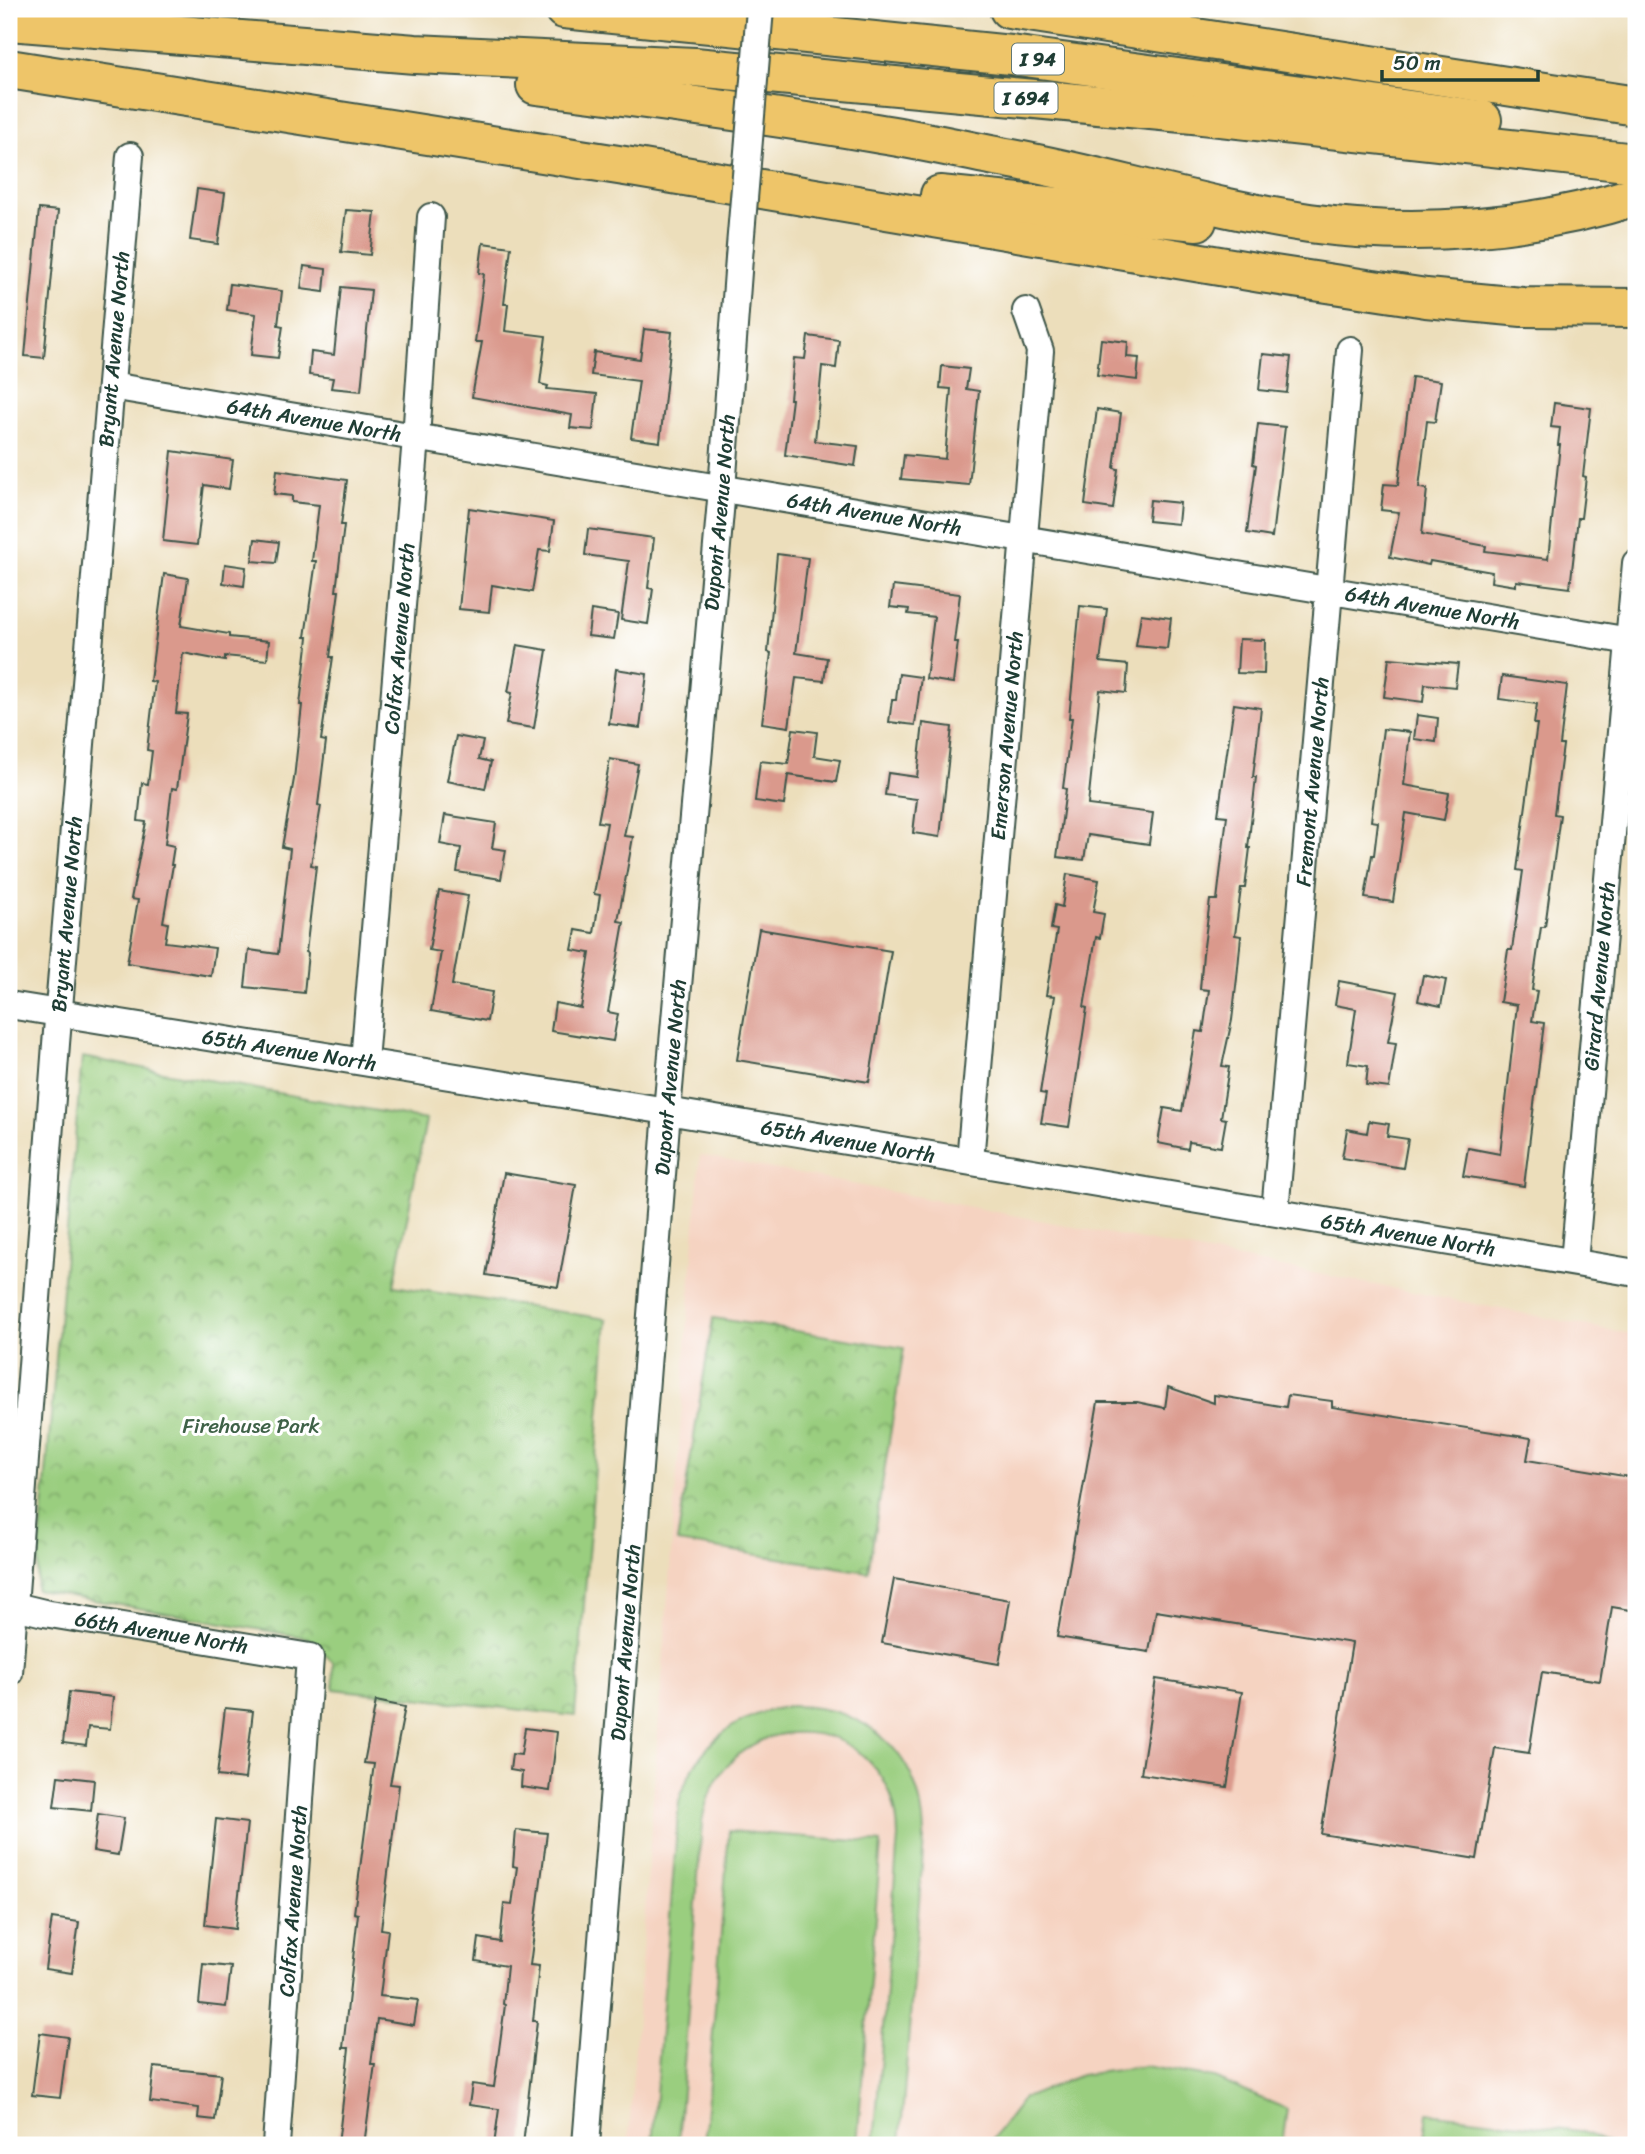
<svg xmlns="http://www.w3.org/2000/svg" width="1645" height="2154" font-family="Sriracha,sans-serif">
<defs>
<pattern id="park-crowns" width="20" height="18" patternUnits="userSpaceOnUse" patternTransform="scale(1.75)"><rect width="20" height="18" fill="#9ace7f"/><path d="M2 6a3 3 0 1 1 6 0M12 15a3 3 0 1 1 6 0" fill="none" stroke="#7da869"/></pattern>
</defs>
<rect width="100%" height="100%" fill="#fff"/>
<filter id="ink" filterUnits="userSpaceOnUse"><feTurbulence type="fractalNoise" baseFrequency=".0143" numOctaves="2"/><feDisplacementMap in="SourceGraphic" scale="14" xChannelSelector="R" yChannelSelector="G"/><feConvolveMatrix kernelMatrix="1 2 1 2 8 2 1 2 1" color-interpolation-filters="sRGB"/></filter>
<filter id="wash" filterUnits="userSpaceOnUse"><feTurbulence type="fractalNoise" baseFrequency=".00686" numOctaves="4" result="noise"/><feDisplacementMap in="SourceGraphic" scale="28" xChannelSelector="R" yChannelSelector="G"/><feGaussianBlur stdDeviation="1.57" result="paint"/><feColorMatrix in="noise" values="0 0 0 0 0 0 0 0 0 0 0 0 0 0 0 0 0 1.4 0 .05"/><feComposite in="paint" operator="in"/></filter>
<g filter="url(#wash)">
<rect width="100%" height="100%" fill="#ecdebb"/>
<polygon fill="#f5d3c1" points="700,1155 1636,1335 1636,2145 628,2145"/>
<g fill="#9ace7f" stroke="#5c865a" stroke-width="2">
<path d="M790,1706c82,0 134,52 134,133l-24,306h-26l24,-308c-1,-129 -175,-143 -196,-15l-24,323h-26l27,-344c18,-57 53,-85 111,-95z"/>
<polygon points="729,1831 881,1843 857,2145 704,2145"/>
<polygon points="1145,2066 1214,2078 1287,2109 1282,2145 988,2145 1024,2098 1081,2075"/>
<polygon points="1428,2113 1580,2131 1613,2145 1424,2145"/>
</g>
<g fill="url(#park-crowns)" stroke="#5c865a" stroke-width="2">
<polygon points="82,1057 426,1120 394,1286 607,1319 575,1716 334,1689 333,1662 308,1638 36,1590"/>
<polygon points="713,1318 904,1348 868,1572 677,1542"/>
</g>
<g id="blocks">
<g fill="#da998c">
<polygon points="197,189 225,193 218,244 190,240"/>
<polygon points="39,209 58,211 44,358 25,356"/>
<polygon points="346,210 375,212 370,255 341,252"/>
<polygon points="483,243 511,247 504,304 508,304 505,331 546,336 540,384 548,386 547,389 597,394 593,430 570,428 572,415 472,397 482,342 475,342 484,274 479,273"/>
<polygon points="304,266 326,269 324,292 301,289"/>
<polygon points="230,284 282,291 278,325 283,326 278,358 251,355 256,314 227,310"/>
<polygon points="341,287 371,290 361,391 331,388 333,378 309,375 311,352 334,355"/>
<polygon points="644,329 672,332 660,442 631,438 639,381 591,375 594,352 640,359"/>
<polygon points="808,336 839,340 836,368 822,366 815,441 858,446 855,466 785,455 792,399 790,399 794,358 805,359"/>
<polygon points="1101,339 1128,342 1127,357 1139,358 1137,380 1097,375"/>
<polygon points="1263,354 1291,357 1287,393 1259,390"/>
<polygon points="942,366 969,369 966,389 979,391 969,485 901,479 904,455 945,459 951,389 940,388"/>
<polygon points="1412,377 1441,381 1435,422 1427,421 1419,488 1427,489 1422,534 1486,546 1485,551 1548,559 1560,445 1558,445 1560,428 1551,427 1554,403 1591,408 1583,476 1586,477 1581,518 1578,518 1570,588 1516,581 1516,586 1491,582 1492,572 1430,561 1429,565 1390,557 1399,512 1381,510 1384,484 1398,485"/>
<polygon points="1097,409 1121,413 1114,468 1118,469 1113,509 1085,505"/>
<polygon points="1258,424 1285,427 1272,537 1247,533 1256,465 1253,464"/>
<polygon points="172,451 233,460 229,489 204,485 197,545 163,541"/>
<polygon points="277,470 347,480 341,525 344,525 336,591 339,591 330,657 333,657 321,740 326,741 318,805 321,806 311,865 316,866 306,952 308,953 304,993 245,987 249,950 278,954 290,849 282,847 294,779 302,705 300,705 308,637 305,637 316,561 312,561 319,505 292,502 292,496 274,494"/>
<polygon points="1150,500 1180,503 1178,524 1148,521"/>
<polygon points="469,508 554,521 550,551 539,550 532,592 492,585 489,612 459,609"/>
<polygon points="588,529 654,538 648,588 653,589 648,624 621,620 629,561 585,555"/>
<polygon points="255,539 279,542 276,563 252,561"/>
<polygon points="777,554 808,558 796,653 827,658 824,681 796,678 789,727 762,723 771,653 768,652"/>
<polygon points="225,564 246,567 244,586 223,583"/>
<polygon points="164,574 188,578 181,626 229,634 229,637 269,641 267,660 225,656 225,661 183,653 176,713 187,714 177,789 172,788 165,844 174,846 171,865 173,865 163,922 168,923 165,942 215,948 211,976 127,963 138,900 131,899 146,822 138,821 142,783 148,784 152,751 147,750 155,682 150,681"/>
<polygon points="893,586 960,594 954,642 958,642 953,683 926,679 934,617 908,614 909,609 890,607"/>
<polygon points="1080,606 1107,609 1100,662 1128,665 1126,693 1100,690 1088,805 1153,813 1149,844 1088,835 1084,860 1057,857 1066,789 1063,788 1072,718 1069,718"/>
<polygon points="591,610 618,614 614,639 588,636"/>
<polygon points="1141,614 1171,618 1167,649 1136,646"/>
<polygon points="1239,639 1265,640 1264,674 1237,673"/>
<polygon points="517,645 547,650 534,728 506,724 512,693 508,692"/>
<polygon points="1389,658 1458,664 1455,687 1425,684 1423,702 1384,697"/>
<polygon points="616,669 647,674 640,728 609,724"/>
<polygon points="899,674 921,677 915,725 889,722 892,700 896,700"/>
<polygon points="1502,676 1567,685 1560,745 1563,745 1554,814 1560,815 1545,927 1541,927 1532,990 1537,991 1532,1021 1544,1023 1524,1186 1463,1176 1468,1148 1500,1154 1517,1005 1500,1002 1508,950 1512,950 1523,871 1517,870 1537,724 1534,724 1537,704 1499,699"/>
<polygon points="1234,704 1261,708 1253,777 1256,777 1248,848 1250,848 1245,888 1241,888 1235,935 1241,936 1237,978 1232,1020 1222,1066 1229,1067 1221,1118 1226,1119 1221,1147 1189,1142 1188,1149 1158,1143 1164,1108 1182,1111 1196,1031 1203,1032 1209,990 1200,989 1203,954 1210,900 1217,900 1227,816 1218,815"/>
<polygon points="1417,715 1438,718 1436,742 1414,739"/>
<polygon points="923,723 952,727 940,837 913,833 917,799 885,795 888,773 917,777"/>
<polygon points="793,729 817,732 814,756 840,760 836,782 788,775 784,805 755,801 760,761 788,764"/>
<polygon points="1383,729 1410,732 1404,785 1449,793 1444,820 1406,813 1393,902 1365,898 1372,855 1374,855 1378,822 1371,821"/>
<polygon points="456,736 483,741 479,759 491,762 485,789 447,781"/>
<polygon points="610,759 638,764 624,836 633,837 618,921 624,922 608,1012 618,1014 613,1041 551,1031 555,1003 581,1008 590,953 572,950 576,930 594,933 600,895 594,894 607,823 598,822"/>
<polygon points="445,815 496,823 492,848 506,850 501,879 457,872 461,848 440,844"/>
<polygon points="1067,874 1099,880 1093,912 1104,914 1100,938 1096,937 1084,1007 1087,1008 1069,1127 1041,1123 1046,1094 1040,1093 1055,996 1046,995 1057,930 1051,929 1055,905 1062,907"/>
<polygon points="439,891 468,896 452,985 492,992 487,1021 431,1011 441,952 429,950"/>
<polygon points="759,929 891,951 869,1082 737,1060"/>
<polygon points="1423,975 1446,980 1441,1006 1418,1001"/>
<polygon points="1339,981 1398,992 1388,1042 1396,1043 1389,1088 1366,1085 1368,1066 1348,1063 1356,1009 1335,1005"/>
<polygon points="1369,1121 1389,1124 1387,1136 1408,1139 1403,1168 1342,1158 1347,1129 1367,1133"/>
<polygon points="504,1173 576,1185 558,1287 486,1275"/>
<polygon points="1168,1387 1214,1403 1214,1395 1286,1407 1288,1395 1332,1401 1332,1407 1531,1438 1527,1460 1636,1478 1636,1611 1612,1607 1600,1681 1542,1672 1529,1753 1495,1748 1477,1859 1321,1834 1352,1643 1156,1611 1149,1652 1057,1637 1098,1402 1137,1402 1165,1408"/>
<polygon points="894,1579 1010,1600 999,1664 882,1643"/>
<polygon points="1156,1679 1242,1692 1227,1787 1141,1774"/>
<polygon points="69,1692 113,1697 110,1729 88,1727 86,1746 63,1743"/>
<polygon points="376,1701 405,1707 390,1784 399,1785 381,1929 388,1930 380,1996 418,2000 414,2025 377,2019 371,2064 375,2064 364,2145 338,2145 349,2048 343,2048 358,1914 354,1913 374,1764 364,1763"/>
<polygon points="225,1708 253,1711 245,1779 217,1776"/>
<polygon points="525,1728 557,1732 550,1791 521,1787 522,1772 510,1770 512,1754 521,1755"/>
<polygon points="58,1776 94,1780 91,1811 54,1807"/>
<polygon points="98,1814 124,1818 118,1855 93,1851"/>
<polygon points="216,1819 247,1823 235,1929 205,1925"/>
<polygon points="516,1830 547,1833 530,1965 539,1966 533,2021 537,2021 523,2145 494,2145 499,2109 469,2105 472,2084 494,2087 505,2005 503,2004 507,1966 476,1961 479,1938 500,1942 504,1904 512,1905 517,1867 513,1866"/>
<polygon points="52,1918 79,1922 72,1973 45,1969"/>
<polygon points="203,1964 231,1967 226,2007 199,2004"/>
<polygon points="40,2033 68,2037 60,2098 32,2095"/>
<polygon points="154,2067 221,2074 215,2120 198,2118 199,2108 150,2102"/>
</g>
</g>
</g>
<g filter="url(#ink)">
<use href="#blocks" fill-opacity="0" stroke="#3e5548" stroke-width="2"/>
<g fill="none" stroke-linecap="round" stroke-linejoin="round">
<defs>
<g id="minor">
<path id="s1" d="M111,386l1525,256"/>
<path id="s2" d="M9,1005l658,106 969,162"/>
<path id="s3" d="M364,1061l52,-623 15,-221"/>
<path id="s4" d="M970,1161l70,-810 -14,-40"/>
<path id="s5" d="M1275,1212l75,-862"/>
<path id="s6" d="M1574,1262l62,-699"/>
<path id="s7" d="M15,1606l29,7 266,44 -34,488"/>
<path id="s8" d="M9,1673l47,-629 74,-888"/>
<path id="s9" d="M586,2145l81,-1034 55,-622 17,-231"/>
</g>
<g id="highway">
<polyline points="564,9 1011,55 1482,120"/>
<polyline points="1009,9 1636,106"/>
<polyline points="9,21 415,54 695,67 1193,114 1636,163"/>
<polyline points="9,69 631,167 1261,273 1426,298 1522,307 1636,308"/>
<path d="M536,85c113,14 226,29 339,48 46,7 92,18 137,26 100,19 197,49 297,64 108,15 223,6 327,-27"/>
<polyline points="940,195 1197,221"/>
</g>
</defs>
<use href="#minor" stroke="#3e5548" stroke-width="30"/>
<use href="#highway" stroke="#3e5548" stroke-width="42"/>
<use href="#minor" stroke="#fff" stroke-width="26"/>
<use href="#highway" stroke="#eec569" stroke-width="38"/>
<defs>
<polyline id="minor-bridge" points="739,258 760,9"/>
</defs>
<use href="#minor-bridge" stroke="#3e5548" stroke-width="30" stroke-linecap="butt"/>
<use href="#minor-bridge" stroke="#fff" stroke-width="26"/>
</g>
</g>
<g text-anchor="middle" stroke-width="6" stroke-linejoin="round" paint-order="stroke">
<g fill="#fff" stroke="#627771" stroke-width="2">
<rect x="1012" y="43.5" width="52" height="31" rx="5"/>
<rect x="994.5" y="82.5" width="63" height="31" rx="5"/>
</g>
<g font-size="19" font-weight="bold" fill="#1f3d34">
<text x="1038" y="66">I 94</text>
<text x="1026" y="105">I 694</text>
</g>
<g font-size="21" fill="#1f3d34" stroke="#fff">
<text dy="7" stroke="none"><textPath href="#s8" startOffset="1328">Bryant Avenue North</textPath></text>
<text dy="7" stroke="none"><textPath href="#s1" startOffset="206">64th Avenue North</textPath></text>
<text dy="7" stroke="none"><textPath href="#s9" startOffset="1638">Dupont Avenue North</textPath></text>
<text dy="7" stroke="none"><textPath href="#s1" startOffset="774">64th Avenue North</textPath></text>
<text dy="7" stroke="none"><textPath href="#s1" startOffset="1340">64th Avenue North</textPath></text>
<text dy="7" stroke="none"><textPath href="#s3" startOffset="424">Colfax Avenue North</textPath></text>
<text dy="7" stroke="none"><textPath href="#s4" startOffset="427">Emerson Avenue North</textPath></text>
<text dy="7" stroke="none"><textPath href="#s5" startOffset="432">Fremont Avenue North</textPath></text>
<text dy="7" stroke="none"><textPath href="#s8" startOffset="761">Bryant Avenue North</textPath></text>
<text dy="7" stroke="none"><textPath href="#s6" startOffset="287">Girard Avenue North</textPath></text>
<text dy="7" stroke="none"><textPath href="#s2" startOffset="284">65th Avenue North</textPath></text>
<text dy="7" stroke="none"><textPath href="#s9" startOffset="1071">Dupont Avenue North</textPath></text>
<text dy="7" stroke="none"><textPath href="#s2" startOffset="850">65th Avenue North</textPath></text>
<text dy="7" stroke="none"><textPath href="#s2" startOffset="1418">65th Avenue North</textPath></text>
<text dy="7" stroke="none"><textPath href="#s7" startOffset="149">66th Avenue North</textPath></text>
<text dy="7" stroke="none"><textPath href="#s9" startOffset="504">Dupont Avenue North</textPath></text>
<text transform="translate(293 1901) rotate(-86)" y="7">Colfax Avenue North</text>
</g>
<g font-size="21" fill="#3e6147" stroke="#fff">
<text x="251" y="1433">Firehouse Park</text>
</g>
</g>
<rect width="1645" height="2154" fill="none" stroke="#fff" stroke-width="35"/>
<path d="M1382 70v10h156v-10" fill="none" stroke="#1f3d34" stroke-width="3.5"/>
<text x="1393" y="70" font-size="21" fill="#1f3d34" stroke="#ffffff" stroke-width="5" paint-order="stroke">50 m</text>
</svg>
